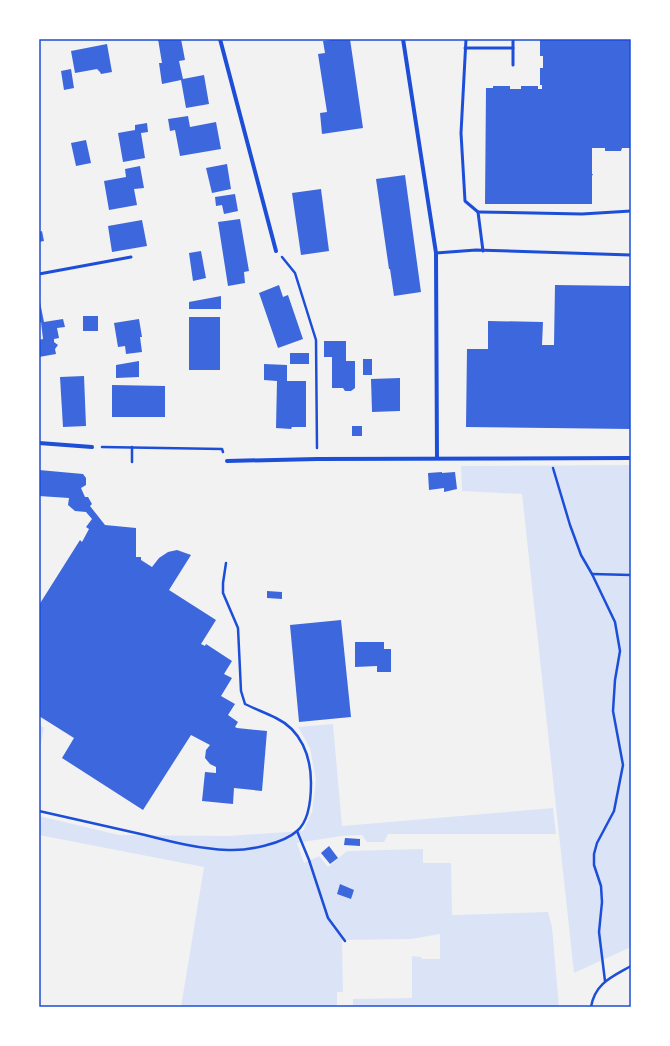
<svg xmlns="http://www.w3.org/2000/svg" width="670" height="1046" font-family="'Public Sans',sans-serif">
<rect width="100%" height="100%" fill="#f2f2f2"/>
<g fill="#dbe4f7">
<polygon points="631,465 631,947 574,973 522,494 462,491 461,466"/>
<polygon points="39,724 44,728 39,754"/>
<polygon points="333,724 342,826 553,808 556,834 388,834 384,842 367,842 362,835 341,836 297,843 304,863 319,856 328,867 347,851 423,849 423,863 451,863 452,915 548,912 552,927 559,1007 353,1007 353,999 412,998 412,956 421,957 422,959 440,959 440,934 411,939 342,940 343,992 337,992 337,1007 348,1007 181,1007 204,867 39,835 39,816 119,835 227,836 303,831 312,812 316,780 310,748 298,727"/>
</g>
<g fill="#3d67dc">
<polygon points="158,39 181,39 185,60 179,61 183,79 204,75 209,104 186,108 181,80 162,84 159,63 162,63"/>
<polygon points="340,39 350,39 363,128 322,134 320,113 327,112 318,54 325,53 323,41"/>
<polygon points="543,39 631,39 631,148 622,148 621,151 605,151 605,148 592,148 592,174 593,174 592,176 592,204 485,204 486,88 493,88 493,86 510,86 510,89 521,89 521,86 538,86 538,89 542,89 542,85 540,85 540,68 543,68 543,56 540,56 540,40 543,40"/>
<polygon points="107,44 112,72 101,74 100,72 97,69 75,73 71,51"/>
<polygon points="71,69 74,88 64,90 61,71"/>
<polygon points="188,116 190,127 216,122 221,149 180,156 175,130 170,131 168,119"/>
<polygon points="147,123 148,132 141,133 145,158 123,162 118,133 135,130 135,125"/>
<polygon points="86,140 91,163 76,166 71,143"/>
<polygon points="227,164 231,189 212,193 206,168"/>
<polygon points="140,166 144,188 134,189 137,205 109,210 104,181 126,177 125,169"/>
<polygon points="405,175 421,292 394,296 390,269 389,269 376,179"/>
<polygon points="321,189 329,251 301,255 292,193"/>
<polygon points="235,194 238,211 224,214 222,205 216,206 215,197"/>
<polygon points="240,219 249,271 244,272 245,283 228,286 218,222"/>
<polygon points="142,220 147,246 112,252 108,226"/>
<polygon points="42,231 44,241 39,242 39,232"/>
<polygon points="201,251 206,278 193,281 189,253"/>
<polygon points="279,285 283,297 288,295 303,339 278,348 259,293"/>
<polygon points="555,285 631,286 631,429 466,427 467,349 488,349 488,321 543,322 542,345 554,345"/>
<polygon points="221,296 221,309 189,309 189,302"/>
<polygon points="39,302 40,302 44,322 63,319 65,327 57,328 59,338 54,339 54,342 58,345 55,349 56,354 39,357 39,340 43,339 41,322 39,323"/>
<rect x="83" y="316" width="15" height="15"/>
<rect x="189" y="317" width="31" height="53"/>
<polygon points="139,319 142,337 140,337 142,352 126,354 125,346 118,347 114,323"/>
<polygon points="324,341 346,341 346,361 355,361 355,388 351,391 345,391 343,388 332,388 332,357 324,357"/>
<rect x="290" y="353" width="19" height="11"/>
<rect x="363" y="359" width="9" height="16"/>
<polygon points="139,361 139,377 116,378 116,365"/>
<polygon points="264,364 287,365 287,381 306,381 306,427 292,427 291,429 276,428 277,381 264,380"/>
<polygon points="84,376 86,426 63,427 60,377"/>
<polygon points="400,378 400,411 372,412 371,379"/>
<polygon points="112,385 165,386 165,417 112,417"/>
<rect x="352" y="426" width="10" height="10"/>
<polygon points="39,470 83,474 86,478 86,485 81,488 85,497 88,497 92,504 90,506 105,525 136,528 136,557 141,557 141,560 152,567 159,558 168,552 177,550 191,555 169,590 216,620 201,644 205,646 206,644 232,661 224,674 232,678 221,696 235,704 228,715 238,722 235,727 237,728 267,731 262,791 234,788 233,804 202,801 205,772 216,773 216,767 210,764 205,758 206,750 210,745 191,735 143,810 62,758 74,738 39,716 39,605 80,540 82,542 89,529 86,527 92,519 86,512 75,511 68,505 69,498 39,496"/>
<polygon points="442,472 442,473 455,472 457,489 444,492 444,488 429,490 428,473"/>
<polygon points="267,591 282,592 282,599 267,598"/>
<polygon points="341,620 351,717 299,722 290,625"/>
<polygon points="355,642 384,642 384,649 391,649 391,672 377,672 377,666 355,667"/>
<polygon points="345,838 360,839 360,846 344,845"/>
<polygon points="329,846 338,858 330,864 321,853"/>
<polygon points="340,884 354,890 351,899 337,894"/>
</g>
<g fill="none" stroke-linecap="round" stroke-linejoin="round">
<g stroke="#1d4ed8" stroke-width="2.5">
<polyline points="282,257 295,273 316,340 317,448"/>
<polyline points="102,447 222,449 223,452"/>
<polyline points="132,447 132,462"/>
<polyline points="553,468 570,525 581,555 592,574 615,622 620,651 615,680 613,711 623,765 614,811 597,843 594,854 594,865 601,886 602,902 599,932 605,981"/>
<polyline points="592,574 631,575"/>
<path d="M39,811c35,8 71,16 106,24 27,7 55,14 83,15 19,1 55,-6 69,-19 12,-10 14,-34 14,-48 0,-27 -10,-53 -35,-65 -10,-5 -21,-9 -31,-14l-4,-13 -3,-63 -15,-35v-10l3,-20"/>
<polyline points="297,831 309,860 328,918 345,941"/>
<path d="M591,1007c4,-24 21,-30 40,-41"/>
</g>
<g stroke="#1d4ed8" stroke-width="3">
<polyline points="466,39 461,133 465,201 478,212 483,251"/>
<polyline points="465,48 513,48 513,39"/>
<polyline points="513,65 513,48"/>
<polyline points="478,212 582,214 631,211"/>
<polyline points="436,253 476,250 631,255"/>
<polyline points="39,274 131,257"/>
</g>
<g stroke="#1d4ed8" stroke-width="4">
<polyline points="220,39 276,251"/>
<polyline points="403,39 436,253 437,458"/>
<polyline points="39,443 92,447"/>
<polyline points="227,461 317,459 631,458"/>
</g>
</g>
<rect width="670" height="1046" fill="none" stroke="#ffffff" stroke-width="80"/>
<rect x="40" y="40" width="590" height="966" fill="none" stroke="#1d4ed8" stroke-width="1.5"/>
</svg>
